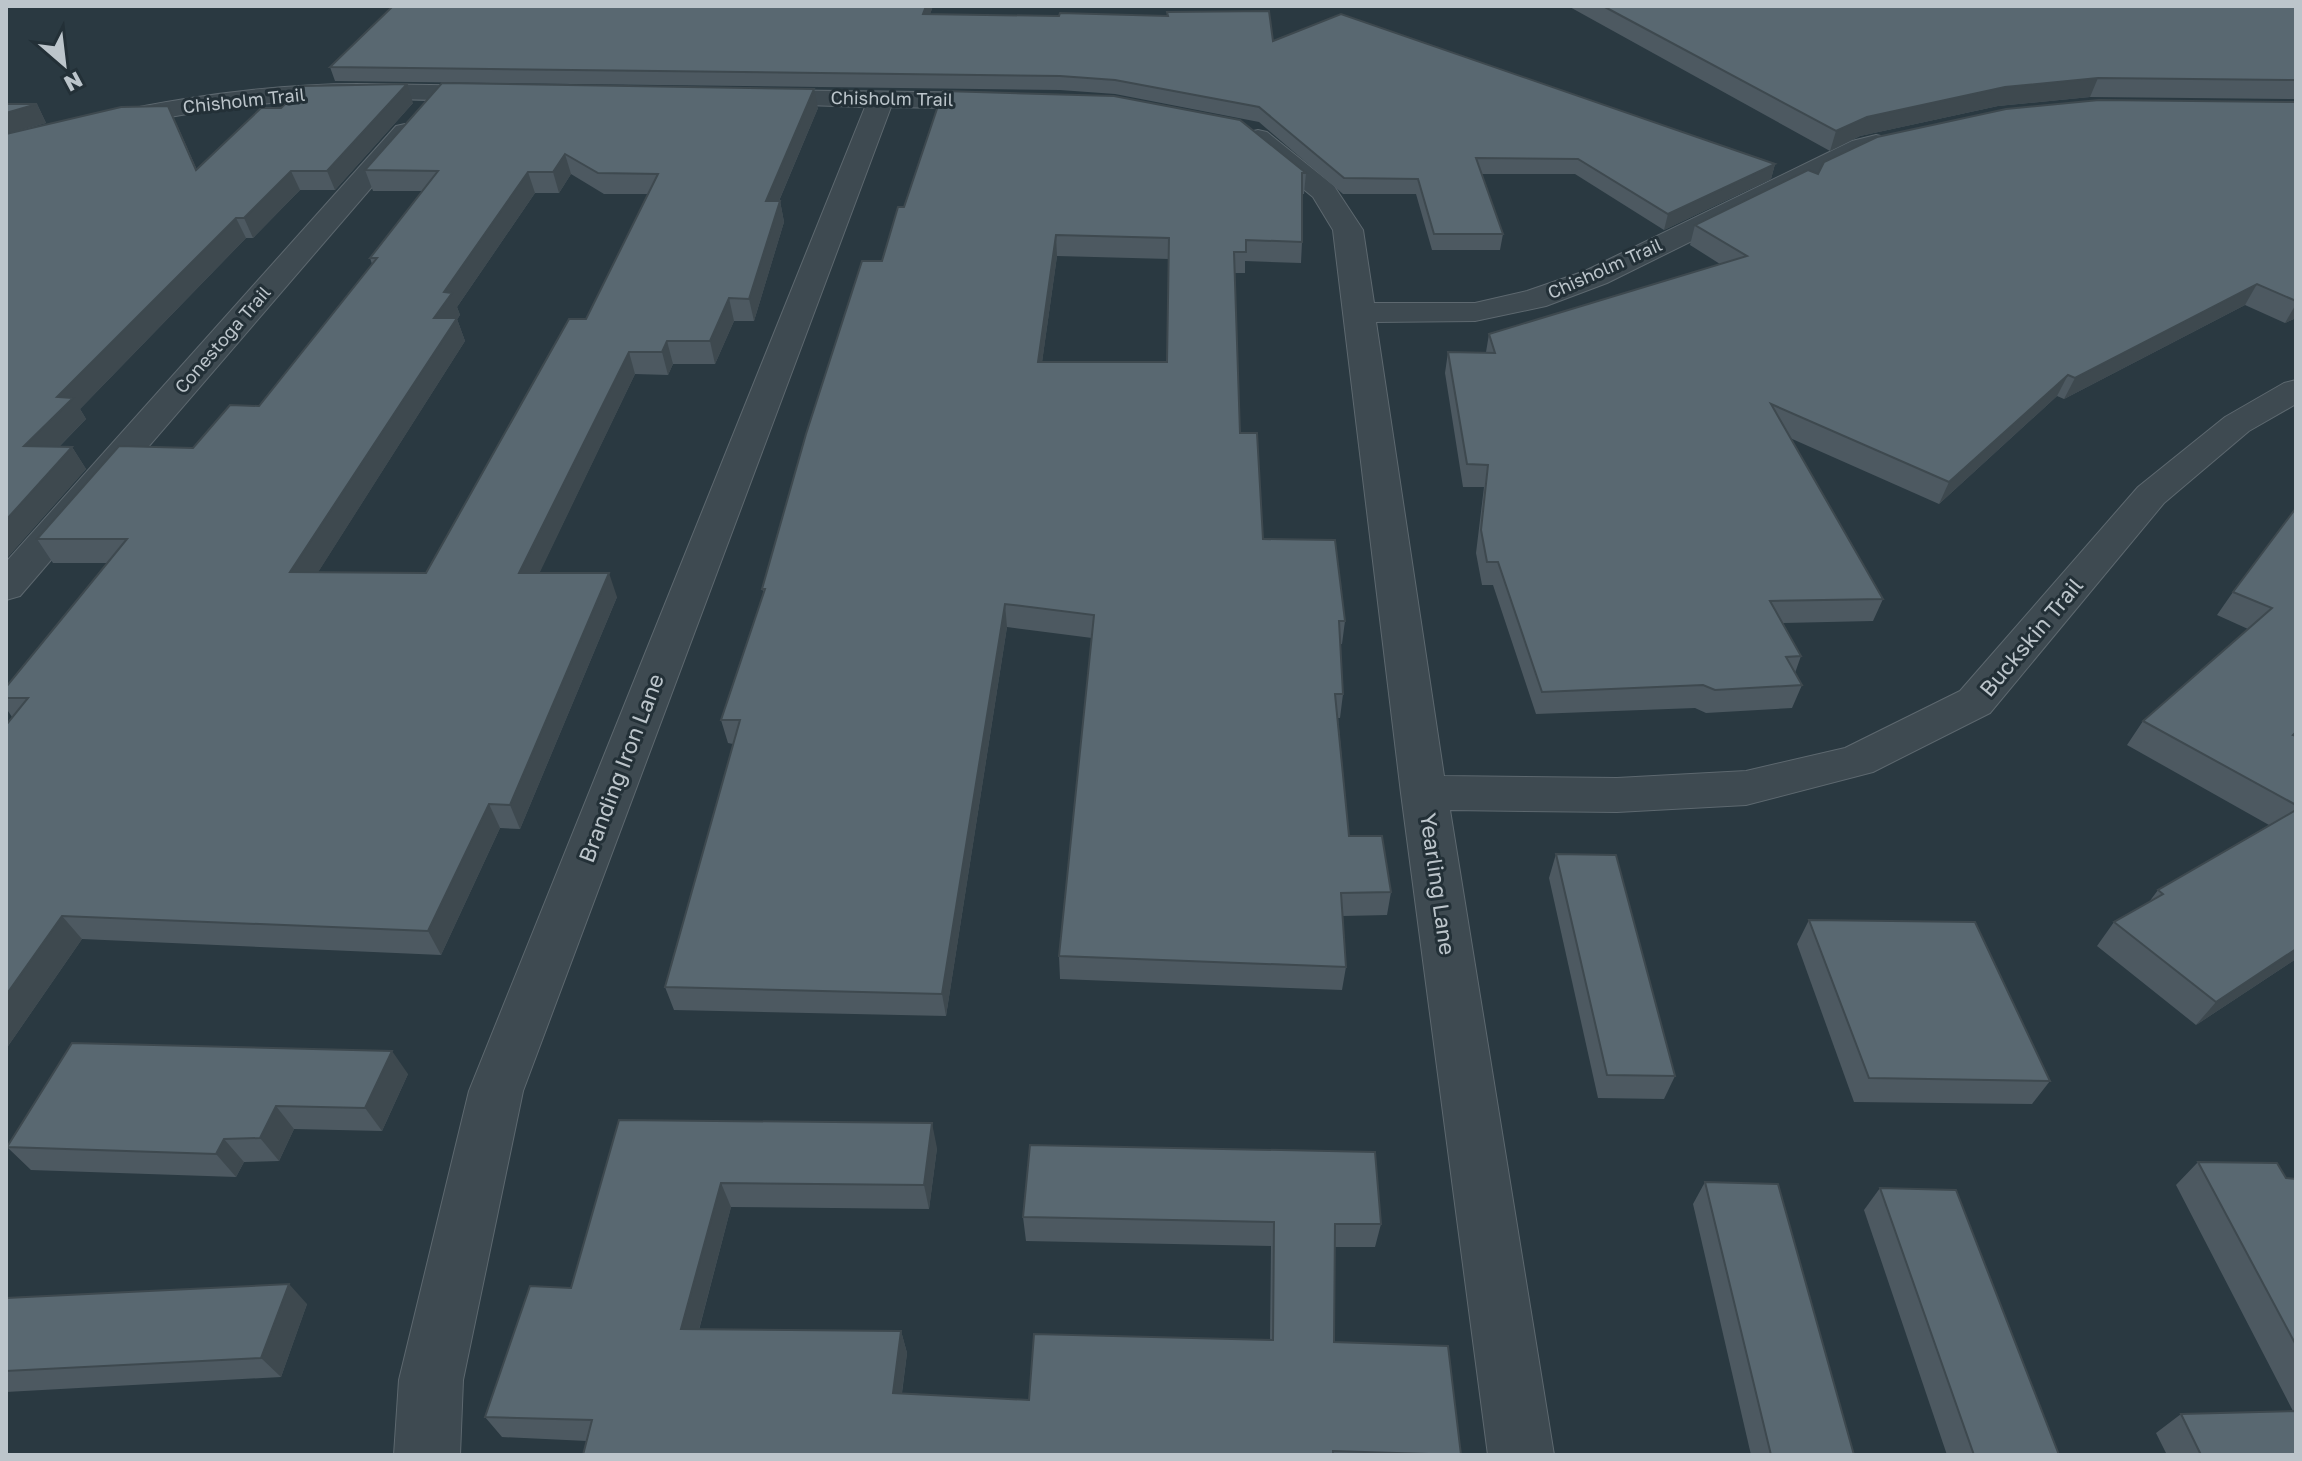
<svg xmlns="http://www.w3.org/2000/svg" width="2302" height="1461" font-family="'Golos Text',sans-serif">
<rect width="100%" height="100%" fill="#2a3941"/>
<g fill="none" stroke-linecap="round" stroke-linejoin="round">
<defs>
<g id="minor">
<path d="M366,84l128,2 9,3 4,5 -4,5 -9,3c-63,-2 -126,-5 -189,-2 -102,7 -200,28 -299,53v-16c118,-30 238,-54 360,-53z"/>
<polygon points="755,90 998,93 1007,96 1011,101 1007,106 998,109 891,107 523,1091 463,1380 460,1455 394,1455 399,1380 469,1091 865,107 746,103 742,98 746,93"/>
<polygon points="405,124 414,126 418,132 414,138 20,596 6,600 6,562 396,126"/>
<polygon points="1258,130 1267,132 1334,186 1363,230 1374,303 1475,303 1527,291 1585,271 1852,141 1876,135 1885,137 1889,143 1885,149 1870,153 1607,283 1546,306 1475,321 1376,322 1444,776 1617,778 1746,771 1845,748 1960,691 2138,487 2225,417 2284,383 2296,380 2296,404 2249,431 2164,503 1990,713 1873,772 1746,805 1617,812 1450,810 1554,1455 1488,1455 1401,793 1333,230 1313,197 1249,144 1245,138 1249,132"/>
</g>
</defs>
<use href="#minor" stroke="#5d686f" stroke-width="2"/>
<use href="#minor" fill="#3e4a51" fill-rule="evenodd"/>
</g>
<g fill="#4d5961" fill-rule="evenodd">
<polygon points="393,6 933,6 930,14 1273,41 1775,164 1771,179 1664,230 1575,174 1481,174 1503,234 1500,250 1432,250 1416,194 1343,194 1259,122 1115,94 1060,90 335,81 330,67"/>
<polygon points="1568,6 2296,6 2296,99 2090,97 1998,106 1860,136 1830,151"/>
<polygon points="2296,102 2296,318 2285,323 2245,305 2064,399 2057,396 1939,504 1790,438 1883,599 1873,621 1783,623 1801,656 1795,673 1802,685 1792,708 1706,713 1695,708 1536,714 1493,585 1482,585 1476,553 1484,487 1463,487 1445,373 1448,352 1486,352 1489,334 1720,264 1690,245 1695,225 1818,174"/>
<polygon points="413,103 335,190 300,190 253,238 246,238 80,409 86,419 59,447 72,447 86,469 6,559 6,104 37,104 46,123 9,134 177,125 197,170 281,108"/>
<path d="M818,108l-39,93h1l4,21 -30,99h-20l-19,43h-42l-5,11 -33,-1 -96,199 78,24 -97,232 -20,-1 -59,127 -359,-16 -76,110 6,-332 -6,-9v-21l102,-124h-55l-16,-24 156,-91 66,-42 113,-142 -2,-6 52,-67h-49l-8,-21zM571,174l33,20h44l-62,125 -160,254 -108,-1 147,-231 -8,-22 3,-4 -3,-8 78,-114h24z"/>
<path d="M1306,173l-2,21h-2v48l-1,21 -56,-2v12h-11l6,160 23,106 82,82 -3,23h-2l3,50 -3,24h-2l11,118 42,56 -4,23 -44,1 3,51 -4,23 -282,-11 -1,-23 33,-318 -85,-11 -61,389 -272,-6 -9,-23 68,-243 -5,-1 -7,-23 43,-127 -2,-4 120,-328 22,-54zM1057,256l112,3 -2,103h-125z"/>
<polygon points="2296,508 2296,959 2196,1025 2097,946 2114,922 2149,902 2158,890 2269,825 2127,745 2143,721 2248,629 2217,615 2233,592"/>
<polygon points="1556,854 1675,1076 1664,1099 1598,1098 1549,878"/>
<polygon points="1809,920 2050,1081 2032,1104 1854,1102 1797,944"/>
<polygon points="408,1074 382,1131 294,1129 279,1161 244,1162 236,1177 31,1170 7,1147"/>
<polygon points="619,1120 937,1148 929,1209 731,1207 699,1330 901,1331 907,1353 902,1393 1029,1400 1270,1340 1271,1246 1026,1241 1023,1217 1381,1224 1375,1247 1335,1247 1334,1342 1461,1455 583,1455 587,1441 502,1437 485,1417 571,1288"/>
<polygon points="2198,1162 2286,1178 2296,1179 2296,1455 2167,1455 2156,1433 2181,1414 2293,1411 2176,1185"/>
<polygon points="1705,1182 1854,1455 1751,1455 1693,1204"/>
<polygon points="1880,1188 2059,1455 1947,1455 1864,1210"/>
<polygon points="6,1298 307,1304 281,1377 6,1392"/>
</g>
<g fill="#3e494f">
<polygon points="926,6 933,6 925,28 923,14"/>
<polygon points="2098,78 2090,97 1998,106 1860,136 1830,151 1836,131 1867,117 2005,87"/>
<polygon points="407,84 413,103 335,190 327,171"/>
<polygon points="814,89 818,108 770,222 766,201"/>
<polygon points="37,104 46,123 6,134 6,113"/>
<polygon points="565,154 571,174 559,193 553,172"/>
<polygon points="1775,164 1771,179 1664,230 1668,214"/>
<polygon points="291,171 300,190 253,238 244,218"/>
<polygon points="528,172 535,193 457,307 460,315 457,319 465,341 303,596 290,572 434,318 444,292"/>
<polygon points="780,201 784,222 754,321 749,299"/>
<polygon points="236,218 246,238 80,409 86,419 38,468 24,446 57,397"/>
<polygon points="1056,235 1057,256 1039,384 1038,362"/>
<polygon points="2257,284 2245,305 2064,399 2075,378"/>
<polygon points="729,298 734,321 715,364 710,341"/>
<polygon points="2296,304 2296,318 2285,323"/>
<polygon points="667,341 673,364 668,375 662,352"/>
<polygon points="629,352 635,374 528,597 519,573"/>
<polygon points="2068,375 2057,396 1939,504 1949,482"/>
<polygon points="72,447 86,469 6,559 6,520"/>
<polygon points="609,573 617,597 520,829 510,805"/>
<polygon points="1005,604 1007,627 946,1016 942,994"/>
<polygon points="489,804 500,828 441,955 428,931"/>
<polygon points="62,916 82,939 6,1049 6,995"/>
<polygon points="2296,949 2296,959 2196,1025 2216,1002"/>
<polygon points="392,1051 408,1074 382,1131 365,1108"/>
<polygon points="276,1106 294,1129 279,1161 260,1138"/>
<polygon points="932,1123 937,1148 929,1209 924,1185"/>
<polygon points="224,1139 244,1162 236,1177 216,1154"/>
<polygon points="721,1183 731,1207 693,1352 681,1329"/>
<polygon points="289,1284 307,1304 281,1377 261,1358"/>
<polygon points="901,1331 907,1353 899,1414 893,1393"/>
</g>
<g fill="#596871" stroke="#3e494f" stroke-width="2" fill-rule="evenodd">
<polygon points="393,6 926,6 923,14 1059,16 1060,13 1168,16 1167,12 1269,11 1273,41 1341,14 1775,164 1668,214 1578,159 1476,158 1503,234 1434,234 1418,179 1344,178 1259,107 1115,80 1060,76 330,67"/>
<polygon points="1603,6 2296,6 2296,80 2098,78 2005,87 1867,117 1836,131"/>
<path d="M442,83l372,6 -48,112h14l-31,98 -20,-1 -19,43h-43l-5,11h-33l-110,221h90l-99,232 -21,-1 -61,127 -366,-15 -56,79v-270l22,-27h-22v-11l121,-148h-90l82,-93 74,2 37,-43 29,1 118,-148h-7l68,-87 -73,-1zM565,154l33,19 60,1 -72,145h-17l-143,254 -136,-1 167,-254h-23l18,-25 -8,-1 84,-120h25z"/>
<polygon points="407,84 327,171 291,171 244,218 236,218 57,397 73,398 24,446 72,447 6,520 6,134 121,107 168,106 196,170 261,108 281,108 304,86"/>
<path d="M943,91l171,5 126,24 66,53h-4v69l-56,-2v12h-12l6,181h17l6,106 72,1 10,81h-6l4,73h-8l14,142h33l9,56 -50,1 5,74 -287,-11 35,-341 -89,-11 -63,390 -277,-7 75,-267h-19l44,-131h-3l44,-155 56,-173h20l16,-54h6zM1056,235l113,3 -2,124h-129z"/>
<polygon points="2099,100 2296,102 2296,301 2257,284 2075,378 2068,375 1949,482 1771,404 1883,599 1770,601 1801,656 1786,657 1802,685 1715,690 1703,685 1542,692 1498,562 1487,562 1481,530 1488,465 1467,464 1448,352 1495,353 1489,334 1747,256 1695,225 1808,170 1818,174 1824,162 1877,137 2006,109"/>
<polygon points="6,104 37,104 6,113"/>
<polygon points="2296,508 2296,732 2293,735 2296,736 2296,805 2143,721 2272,608 2233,592"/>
<polygon points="2296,810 2296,949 2216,1002 2114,922 2163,894 2158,890"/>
<polygon points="1556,854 1616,855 1675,1076 1607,1075"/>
<polygon points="1809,920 1975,922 2050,1081 1869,1078"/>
<polygon points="72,1043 392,1051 365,1108 276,1106 260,1138 224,1139 216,1154 7,1147"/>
<polygon points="619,1120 932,1123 924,1185 721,1183 681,1329 901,1331 893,1393 1029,1400 1034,1334 1273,1340 1274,1222 1023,1217 1030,1145 1375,1152 1381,1224 1335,1224 1334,1342 1448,1346 1461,1455 1333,1451 1333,1455 583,1455 592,1420 485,1417 530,1286 571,1288"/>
<polygon points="2198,1162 2277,1163 2286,1178 2296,1179 2296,1345"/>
<polygon points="1705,1182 1778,1184 1854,1455 1771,1455"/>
<polygon points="1880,1188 1956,1190 2059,1455 1974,1455"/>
<polygon points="289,1284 261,1358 6,1371 6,1298"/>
<polygon points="2296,1411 2296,1455 2201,1455 2181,1414"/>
</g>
<g text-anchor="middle" stroke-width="6" stroke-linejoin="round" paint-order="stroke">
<g font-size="18" fill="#bcc5cb" stroke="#233037">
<text transform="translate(892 99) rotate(1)" y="6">Chisholm Trail</text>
<text transform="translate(244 101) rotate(-6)" y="6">Chisholm Trail</text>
<text transform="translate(1605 269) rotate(-24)" y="6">Chisholm Trail</text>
<text transform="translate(223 340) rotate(-49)" y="6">Conestoga Trail</text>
</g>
<g font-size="22" fill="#bcc5cb" stroke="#233037">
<text transform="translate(2031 637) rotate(-50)" y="8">Buckskin Trail</text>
<text transform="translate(621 768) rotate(-69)" y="8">Branding Iron Lane</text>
<text transform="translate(1438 884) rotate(82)" y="8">Yearling Lane</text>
</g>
</g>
<rect width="2302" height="1461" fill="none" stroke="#bcc5cb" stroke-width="16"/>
<g transform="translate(64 64) rotate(152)" stroke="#233037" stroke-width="6" paint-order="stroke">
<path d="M0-6L14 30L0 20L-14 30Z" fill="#bcc5cb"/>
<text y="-12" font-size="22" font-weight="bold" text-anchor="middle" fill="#bcc5cb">N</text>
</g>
</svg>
